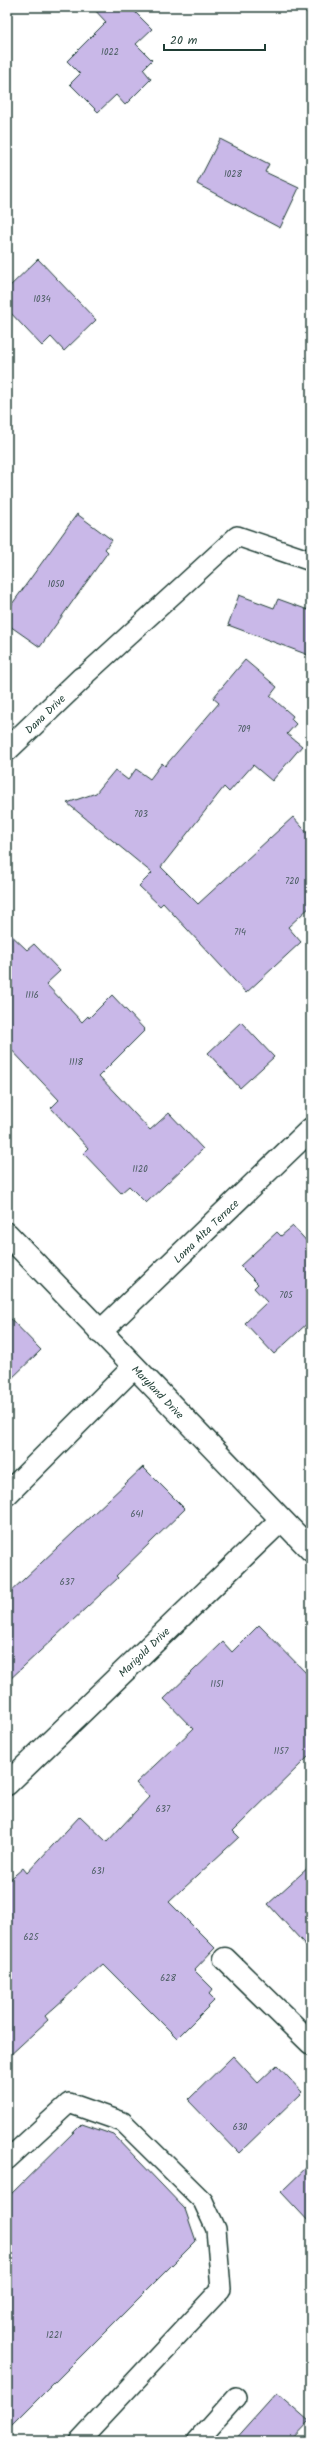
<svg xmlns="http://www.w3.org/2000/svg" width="318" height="2448" font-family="Kalam,sans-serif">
<rect width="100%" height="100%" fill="#fff"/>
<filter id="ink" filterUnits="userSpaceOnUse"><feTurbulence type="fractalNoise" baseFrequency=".025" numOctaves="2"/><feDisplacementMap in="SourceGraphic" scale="8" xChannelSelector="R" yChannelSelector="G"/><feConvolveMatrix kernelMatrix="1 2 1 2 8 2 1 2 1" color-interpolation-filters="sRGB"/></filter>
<g filter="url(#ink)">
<g fill="#c9b8e8" stroke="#1f3d34">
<polygon points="92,7 130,7 152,29 136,44 152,60 143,69 151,79 125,105 116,95 98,112 70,84 80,74 67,61 106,22"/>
<polygon points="220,139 269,164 265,172 299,188 280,228 197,184"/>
<polygon points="38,259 96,320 64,351 51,337 42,346 7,309 7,289"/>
<polygon points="77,514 112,540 105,549 108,552 40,647 7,624 7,611"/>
<polygon points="239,595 274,608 278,599 311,611 311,656 228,625"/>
<polygon points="245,660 277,687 270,696 293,716 291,719 296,724 287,734 302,746 272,781 253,765 229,792 224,787 161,867 198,904 293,817 311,837 311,906 288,927 301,942 246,993 163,903 160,906 139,886 152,873 67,803 96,793 115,770 128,780 136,769 150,779 162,763 165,766 219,703 213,698"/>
<polygon points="7,931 27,950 34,944 60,971 46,984 82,1022 88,1016 89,1018 112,995 145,1030 99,1076 150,1130 169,1113 203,1149 146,1203 129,1186 121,1193 83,1153 88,1148 51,1108 59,1100 7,1045"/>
<polygon points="241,1022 274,1057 240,1088 208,1053"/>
<polygon points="293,1226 311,1246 311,1320 274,1354 245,1323 267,1302 254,1288 258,1284 240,1266 277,1232 281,1236"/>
<polygon points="7,1315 41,1350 7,1383"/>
<polygon points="143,1467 185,1509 116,1576 118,1578 7,1682 7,1595"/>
<polygon points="259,1625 311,1678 311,1754 233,1831 239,1837 169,1902 215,1948 194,1970 213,1989 209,1994 215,2000 177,2038 103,1964 45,2016 48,2020 7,2058 7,1882 23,1868 27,1873 80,1816 107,1842 149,1797 136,1783 193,1729 164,1699 223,1642 232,1652"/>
<polygon points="311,1865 311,1951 268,1904"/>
<polygon points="233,2056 258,2083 277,2065 302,2092 239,2153 188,2100"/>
<polygon points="82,2124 114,2135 185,2209 196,2241 7,2430 7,2198"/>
<polygon points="311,2163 311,2224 281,2192"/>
<polygon points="277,2393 309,2421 290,2441 234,2441"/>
</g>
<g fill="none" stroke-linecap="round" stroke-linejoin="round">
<defs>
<g id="service">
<polyline points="82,678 237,536 311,561"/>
<polyline points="7,2160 69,2103 123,2122 203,2201 216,2229 221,2289 79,2441"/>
<polyline points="197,2441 236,2397"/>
</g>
<g id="minor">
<polyline points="7,750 82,678"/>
<polyline points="100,1332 311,1129"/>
<polyline points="7,1494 134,1367"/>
<polyline points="7,1784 281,1520"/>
<polyline points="225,1959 311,2043"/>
</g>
<polyline id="tertiary" points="7,1234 311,1550"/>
</defs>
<use href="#service" stroke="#1f3d34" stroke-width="22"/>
<use href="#minor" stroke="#1f3d34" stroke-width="25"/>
<use href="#tertiary" stroke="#1f3d34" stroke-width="25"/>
<use href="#service" stroke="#fff" stroke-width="19"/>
<use href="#minor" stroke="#fff" stroke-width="22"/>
<use href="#tertiary" stroke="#fff" stroke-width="22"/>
</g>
</g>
<g text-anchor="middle" stroke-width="3.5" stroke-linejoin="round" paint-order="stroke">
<g font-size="9" fill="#4a5c61">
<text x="110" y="55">1022</text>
<text x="233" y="177">1028</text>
<text x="42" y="302">1034</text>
<text x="56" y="587">1050</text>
<text x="244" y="732">709</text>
<text x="141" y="817">703</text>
<text x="292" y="884">720</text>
<text x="240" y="935">714</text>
<text x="32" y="998">1116</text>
<text x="76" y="1065">1118</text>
<text x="140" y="1172">1120</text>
<text x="286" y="1298">705</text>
<text x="137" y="1517">641</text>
<text x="67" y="1585">637</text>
<text x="217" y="1687">1151</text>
<text x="281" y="1754">1157</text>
<text x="163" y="1812">637</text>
<text x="98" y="1874">631</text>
<text x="31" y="1940">625</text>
<text x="168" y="1981">628</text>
<text x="240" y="2130">630</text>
<text x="54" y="2338">1221</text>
</g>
<g font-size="11" fill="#1f3d34" stroke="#fff">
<text transform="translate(45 714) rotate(-44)" y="4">Dana Drive</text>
<text transform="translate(206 1231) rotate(-44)" y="4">Loma Alta Terrace</text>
<text transform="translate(158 1392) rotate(46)" y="4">Maryland Drive</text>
<text transform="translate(144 1652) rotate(-44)" y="4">Marigold Drive</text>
</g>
</g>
<rect width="318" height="2448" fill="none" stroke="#fff" stroke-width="24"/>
<rect x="12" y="12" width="294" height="2424" fill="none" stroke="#1f3d34" stroke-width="1.5" filter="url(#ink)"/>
<path d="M164 44v6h101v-6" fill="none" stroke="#1f3d34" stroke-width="2"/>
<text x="170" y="44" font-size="12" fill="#1f3d34" stroke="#ffffff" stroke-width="3" paint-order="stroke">20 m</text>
</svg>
